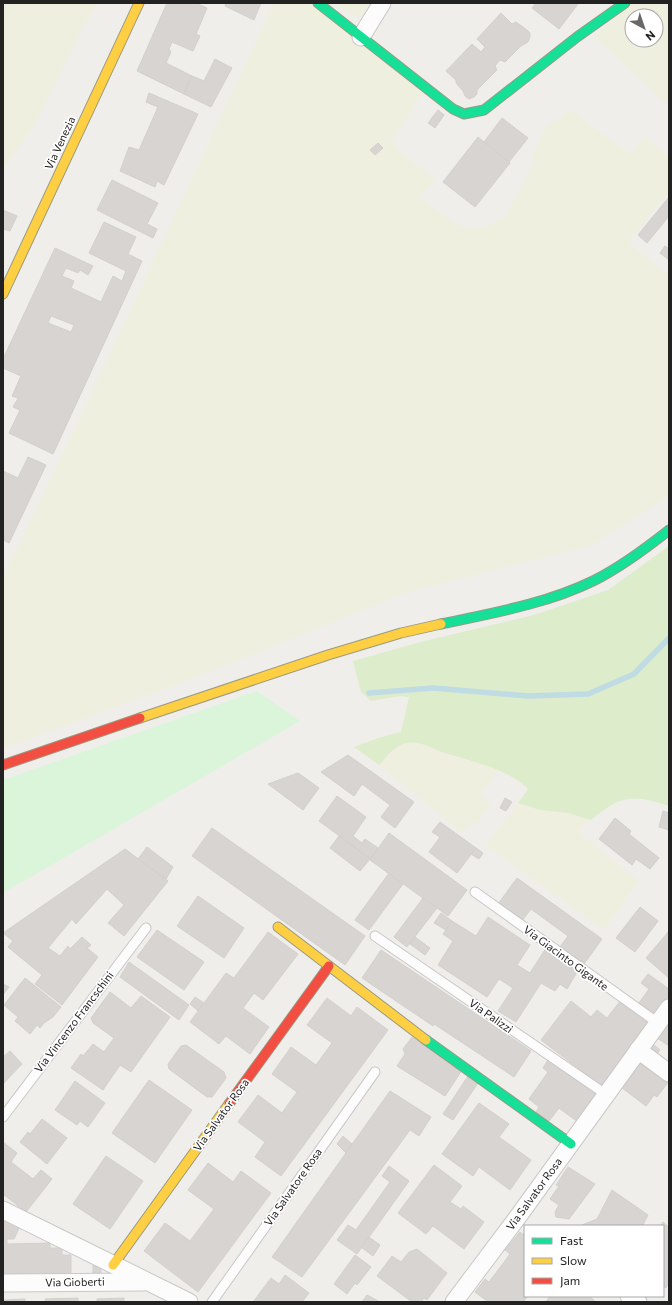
<svg xmlns="http://www.w3.org/2000/svg" width="672" height="1305" font-family="Commissioner,sans-serif">
<rect width="100%" height="100%" fill="#f0eeeb"/>
<g fill="#efefdf" fill-rule="evenodd">
<polygon points="3,3 98,3 85,23 33,128 3,169"/>
<polygon points="274,3 311,3 423,92 392,141 403,154 436,180 419,198 459,225 471,229 484,227 506,216 533,164 534,151 546,127 570,110 630,154 645,137 669,157 669,192 628,242 669,276 669,495 660,502 590,546 405,593 202,675 3,749 3,578 91,394"/>
<polygon points="335,3 373,3 367,13 360,17 351,15"/>
<path d="M632,3h37v97l-3,4 -72,-67zM632,16h24v24h-24z"/>
<polygon points="408,742 424,744 444,753 499,770 480,795 491,804 477,823 471,823 462,833 379,765 392,750 399,746"/>
<polygon points="518,803 540,810 568,813 591,820 578,832 639,881 604,930 485,845"/>
</g>
<path fill="#ddeccb" d="M669,546v260c-37,-12 -48,-11 -78,14l-23,-7 -28,-3 -22,-7 10,-14c-22,-21 -55,-27 -83,-36 -12,-4 -25,-13 -38,-10 -13,2 -20,14 -28,22l-25,-18 24,-9 23,-6 8,-35 -9,-1 -29,5 -10,-9 -8,-31 71,-20 110,-26 74,-25z"/>
<polygon fill="#daf5da" points="257,691 300,721 3,893 3,780"/>
<g fill="none" stroke-linecap="round" stroke-linejoin="round">
<polyline stroke="#bfdbe3" stroke-width="5.5" points="369,693 433,688 528,696 588,694 634,674 669,638"/>
</g>
<g fill="#d7d4d2" stroke="#d3d0cc" fill-rule="evenodd">
<polygon points="167,3 196,3 207,8 196,34 200,36 193,51 172,42 169,49 171,52 166,63 192,76 184,94 137,71"/>
<polygon points="226,3 261,3 254,20 225,6"/>
<polygon points="536,3 577,3 578,4 559,29 532,8"/>
<polygon points="501,13 512,24 516,22 527,30 530,33 530,37 528,42 521,46 505,62 500,60 495,66 497,70 477,90 477,94 474,97 469,99 465,96 463,91 456,83 456,80 446,71 472,44 481,52 485,47 477,39"/>
<polygon points="215,59 232,68 211,107 184,94 192,76 204,81"/>
<polygon points="149,93 198,114 164,185 157,181 155,187 120,171 129,147 139,150 158,107 146,102"/>
<polygon points="438,110 444,115 435,128 428,123"/>
<polygon points="502,118 528,138 509,162 484,142"/>
<polygon points="478,137 510,163 475,207 443,182"/>
<polygon points="378,143 383,148 375,155 370,150"/>
<polygon points="112,180 158,203 147,224 157,229 153,238 97,210"/>
<polygon points="669,197 669,216 647,243 638,235"/>
<polygon points="3,210 17,216 10,231 3,229"/>
<path d="M104,222l32,15 -8,17 14,7 -89,193 -44,-21 11,-23 -7,-3 5,-9 -6,-2 9,-20 -18,-8v-9l52,-111 38,18 -5,9 -8,-5 -2,3 -12,-5 -4,8 12,5 -3,7 30,14 12,-26 9,5 4,-10 -37,-18zM51,316l23,9 -3,7 -23,-9z"/>
<polygon points="665,246 669,249 669,260 660,253"/>
<polygon points="28,457 46,465 9,543 3,540 3,471 18,478"/>
<polygon points="348,755 414,802 395,828 381,817 390,805 362,784 354,796 321,772"/>
<polygon points="298,773 319,788 303,810 268,784"/>
<polygon points="337,796 366,817 353,836 362,843 365,839 378,848 371,859 319,821"/>
<polygon points="505,798 512,802 506,811 500,808"/>
<polygon points="663,811 669,813 669,830 659,827"/>
<polygon points="615,818 631,831 629,834 659,858 650,869 636,859 632,865 599,839"/>
<polygon points="440,822 476,848 457,873 429,852 440,837 432,832"/>
<polygon points="212,828 365,936 345,965 192,856"/>
<polygon points="389,833 467,890 448,916 370,860"/>
<polygon points="339,836 370,859 360,871 330,848"/>
<polygon points="147,847 173,867 166,879 138,859"/>
<polygon points="476,848 483,853 479,859 471,854"/>
<polygon points="125,849 168,881 124,936 108,923 124,905 107,889 76,924 72,919 48,948 60,956 68,946 70,949 82,937 91,945 87,948 98,957 62,1005 35,984 42,975 8,947 13,941 3,933"/>
<polygon points="389,873 403,884 369,930 355,920"/>
<polygon points="517,878 602,939 584,964 560,947 568,936 531,909 522,921 498,904"/>
<polygon points="198,896 244,928 224,958 177,926"/>
<polygon points="423,898 437,908 407,947 394,937"/>
<polygon points="640,907 658,921 635,952 616,938"/>
<polygon points="441,913 452,921 446,930 434,923"/>
<polygon points="488,917 530,945 517,965 530,973 546,948 572,965 570,968 577,972 567,989 560,984 555,991 541,983 516,1022 498,1011 513,988 499,979 487,997 438,965 453,941 443,934 452,921 476,936"/>
<polygon points="157,930 204,962 184,990 137,957"/>
<polygon points="669,931 669,978 646,958"/>
<polygon points="268,932 298,954 263,1000 254,993 243,1008 269,1027 250,1054 226,1036 219,1044 190,1022 226,973 234,978"/>
<polygon points="415,937 430,948 425,955 410,944"/>
<polygon points="381,950 531,1051 514,1077 434,1024 433,1026 362,978"/>
<polygon points="129,962 189,1005 179,1020 120,977"/>
<polygon points="648,974 669,989 669,998 656,1016 639,1003 649,989 641,983"/>
<polygon points="25,978 61,1007 53,1017 44,1023 40,1028 37,1025 30,1034 15,1021 18,1017 4,1005"/>
<polygon points="3,984 9,987 3,995"/>
<polygon points="110,992 131,1008 141,996 170,1017 131,1072 120,1065 103,1090 71,1068 81,1054 83,1056 93,1044 104,1052 114,1038 93,1023 91,1018"/>
<polygon points="195,997 204,1003 198,1011 190,1004"/>
<polygon points="327,998 351,1016 357,1007 388,1030 281,1176 255,1157 265,1142 238,1122 258,1095 282,1113 297,1092 272,1074 291,1047 316,1065 332,1043 307,1025"/>
<polygon points="621,1000 652,1024 603,1087 541,1040 571,1001 591,1017 597,1010 607,1018"/>
<polygon points="667,1024 669,1026 669,1046 657,1038"/>
<polygon points="412,1037 462,1070 445,1096 397,1066 405,1054 403,1049"/>
<polygon points="653,1044 660,1050 656,1055 649,1050"/>
<polygon points="186,1045 224,1072 226,1078 212,1097 207,1097 169,1069 168,1064 181,1046"/>
<polygon points="10,1051 22,1064 3,1084 3,1057"/>
<polygon points="638,1058 669,1081 657,1097 654,1095 646,1106 618,1085"/>
<polygon points="548,1060 597,1095 578,1122 559,1108 549,1121 536,1112 539,1107 529,1099 548,1072 543,1068"/>
<polygon points="468,1076 478,1083 453,1120 443,1114"/>
<polygon points="149,1080 192,1110 155,1163 112,1133"/>
<polygon points="75,1081 105,1103 88,1127 80,1121 77,1125 55,1110"/>
<polygon points="390,1091 431,1117 419,1136 410,1130 302,1277 272,1257"/>
<polygon points="479,1103 509,1124 499,1137 531,1160 510,1190 479,1167 473,1176 442,1154"/>
<polygon points="42,1119 67,1138 47,1164 20,1142 28,1132 30,1134"/>
<polygon points="343,1136 352,1144 346,1153 337,1144"/>
<polygon points="3,1142 17,1153 11,1162 33,1179 41,1170 52,1179 26,1212 3,1194"/>
<polygon points="106,1156 143,1181 110,1229 73,1204"/>
<polygon points="208,1163 233,1182 241,1171 271,1193 198,1292 144,1251 165,1223 190,1241 214,1209 188,1190"/>
<polygon points="434,1165 462,1186 450,1202 461,1209 463,1206 484,1222 464,1249 433,1226 426,1234 398,1213"/>
<polygon points="389,1166 409,1181 357,1254 337,1240 348,1225 356,1230 390,1182 382,1176"/>
<polygon points="568,1167 595,1184 569,1219 556,1217 555,1212 559,1205 550,1199 559,1186 556,1185"/>
<polygon points="612,1190 648,1215 643,1225 582,1226 582,1225 597,1219"/>
<polygon points="3,1215 21,1224 14,1239 7,1239 7,1244 50,1243 50,1248 62,1248 62,1255 71,1255 71,1274 3,1275"/>
<polygon points="663,1222 669,1227 669,1283 666,1288 663,1286 663,1226 660,1226"/>
<polygon points="520,1232 525,1236 525,1296 528,1296 523,1302 486,1302 487,1301 475,1292 485,1279 489,1282 510,1254 505,1250"/>
<polygon points="369,1237 380,1245 373,1256 361,1247"/>
<polygon points="417,1249 447,1273 427,1300 424,1298 421,1302 412,1302 377,1276 392,1256 401,1262 409,1252"/>
<polygon points="355,1255 371,1267 357,1285 355,1283 347,1294 334,1284"/>
<polygon points="93,1265 101,1266 101,1274 93,1273"/>
<polygon points="285,1275 309,1293 302,1302 253,1302 271,1278 279,1284"/>
<polygon points="367,1295 380,1302 362,1302"/>
<polygon points="550,1296 589,1296 596,1302 546,1302"/>
<polygon points="78,1298 78,1302 46,1302 45,1299"/>
<polygon points="124,1298 124,1302 97,1302 97,1299"/>
<polygon points="25,1299 25,1302 3,1302 3,1300"/>
</g>
<g fill="none" stroke-linecap="round" stroke-linejoin="round">
<defs>
<g id="lane">
<polyline points="475,892 658,1023"/>
<polyline points="375,936 607,1095"/>
<polyline points="3,1117 146,928"/>
<polyline points="212,1302 375,1072"/>
</g>
<g id="street">
<polyline points="361,37 382,3"/>
<polyline points="638,1050 669,1073"/>
<polyline points="3,1210 189,1302"/>
<polyline points="3,1283 143,1282"/>
<polyline points="629,1296 638,1302"/>
<polyline points="454,1302 517,1218 669,1008"/>
</g>
<g id="fast">
<polyline points="318,3 453,109 464,114 484,110 577,37 625,3"/>
<path d="M441,624c51,-11 105,-20 152,-43 28,-14 52,-32 76,-51"/>
<polyline points="426,1040 571,1144"/>
</g>
<g id="slow">
<polyline points="3,294 139,3"/>
<polyline points="140,718 328,655 401,633 441,624"/>
<polyline points="278,927 426,1040"/>
<polyline points="113,1265 229,1104"/>
</g>
<g id="jam">
<polyline points="3,765 140,718"/>
<polyline points="229,1104 329,966"/>
</g>
</defs>
<use href="#lane" stroke="#c9c8c7" stroke-width="11"/>
<use href="#street" stroke="#c9c8c7" stroke-width="19"/>
<use href="#fast" stroke="#999a82" stroke-width="11"/>
<use href="#slow" stroke="#999a82" stroke-width="11"/>
<use href="#jam" stroke="#999a82" stroke-width="11"/>
<use href="#lane" stroke="#fdfcfc" stroke-width="9"/>
<use href="#street" stroke="#fdfcfc" stroke-width="17"/>
<use href="#fast" stroke="#16e098" stroke-width="9"/>
<use href="#slow" stroke="#ffcf43" stroke-width="9"/>
<use href="#jam" stroke="#f24e42" stroke-width="9"/>
</g>
<g text-anchor="middle" stroke-width="3.5" stroke-linejoin="round" paint-order="stroke">
<g font-size="11" fill="#222" stroke="#fff">
<text transform="translate(60 143) rotate(-65)" y="4">Via Venezia</text>
<text transform="translate(566 958) rotate(36)" y="4">Via Giacinto Gigante</text>
<text transform="translate(491 1016) rotate(35)" y="4">Via Palizzi</text>
<text transform="translate(74 1022) rotate(-53)" y="4">Via Vincenzo Francschini</text>
<text transform="translate(221 1115) rotate(-54)" y="4">Via Salvator Rosa</text>
<text transform="translate(293 1187) rotate(-55)" y="4">Via Salvatore Rosa</text>
<text transform="translate(534 1194) rotate(-54)" y="4">Via Salvator Rosa</text>
<text transform="translate(75 1282) rotate(-1)" y="4">Via Gioberti</text>
</g>
</g>
<rect width="672" height="1305" fill="none" stroke="#222222" stroke-width="8"/>
<rect x="524" y="1225" width="140" height="72" fill="#ffffff" stroke="#a7a7a7"/>
<rect x="532" y="1238" width="20" height="6" fill="#16e098" stroke="#a7a7a7"/>
<text x="560" y="1245" font-size="12" fill="#222222">Fast</text>
<rect x="532" y="1258" width="20" height="6" fill="#ffcf43" stroke="#a7a7a7"/>
<text x="560" y="1265" font-size="12" fill="#222222">Slow</text>
<rect x="532" y="1278" width="20" height="6" fill="#f24e42" stroke="#a7a7a7"/>
<text x="560" y="1285" font-size="12" fill="#222222">Jam</text>
<g transform="translate(644 28) rotate(140)"><circle r="19" fill="#ffffff" stroke="#a7a7a7"/>
<path d="M0-3L7 15L0 10L-7 15Z" fill="#6a6968"/>
<text y="-6" font-size="11" font-weight="bold" text-anchor="middle" fill="#222222">N</text>
</g>
</svg>
